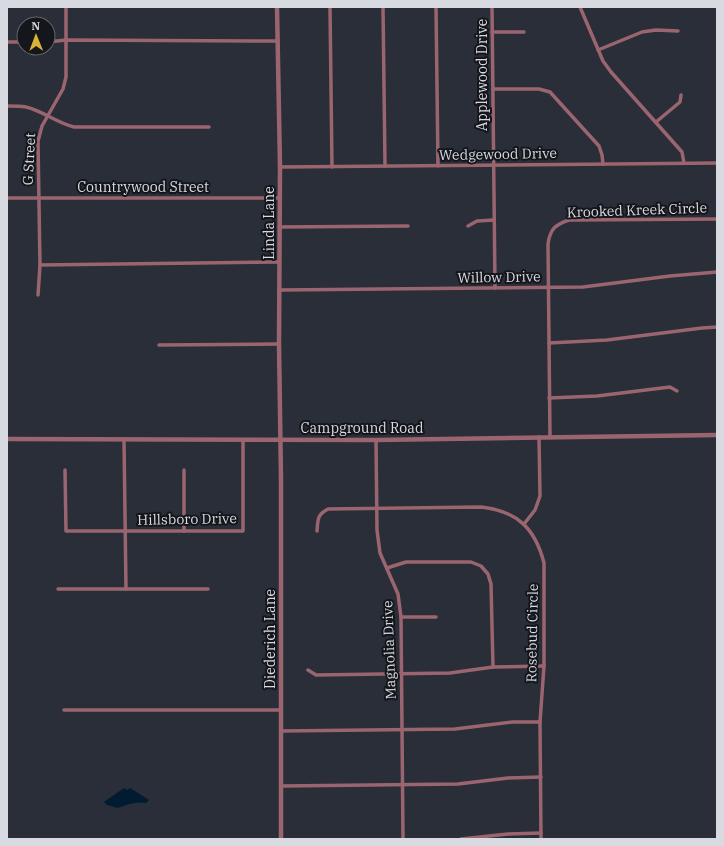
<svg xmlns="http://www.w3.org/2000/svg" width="724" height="846" font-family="'IBM Plex Serif',serif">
<rect width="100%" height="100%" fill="#292e38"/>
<path fill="#001b32" d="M124,788l3,2 3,-2 19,12 -3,3c-6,-2 -22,2 -28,5l-11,-3 -3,-3z"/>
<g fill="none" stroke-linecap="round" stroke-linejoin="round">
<g stroke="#9b656f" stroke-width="3.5">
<polyline points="330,7 332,167"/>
<polyline points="383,7 385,166"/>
<polyline points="436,7 438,166"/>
<polyline points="492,7 495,288"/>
<polyline points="580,7 603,61 611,72 682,152 684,163"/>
<polyline points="492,32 524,32"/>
<polyline points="7,42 24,42"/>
<polyline points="48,42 66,40 278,41"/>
<polyline points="598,50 642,32 656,30 678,31"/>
<polyline points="493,89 539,89 550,92 599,146 602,155 603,164"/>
<path d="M7,106c6,0 13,0 19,1 17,4 31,16 48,20h135"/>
<polyline points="656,122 680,102 681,95"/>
<polyline points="280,167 717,163"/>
<polyline points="7,198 279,198"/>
<polyline points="468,226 477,221 494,220"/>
<polyline points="279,227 408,226"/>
<polyline points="40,265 279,262"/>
<polyline points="280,290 583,287 670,276 717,272"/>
<polyline points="38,295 40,265 38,141 42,126 63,89 66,77 66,7"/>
<polyline points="549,343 607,340 702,328 717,327"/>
<polyline points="159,345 279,344"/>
<polyline points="549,398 597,396 670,387 677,391"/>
<path d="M550,437l-2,-193c2,-14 6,-19 21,-24l148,-1"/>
<polyline points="124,440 126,589"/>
<polyline points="376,440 377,530 380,553 398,594 401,617 403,839"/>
<polyline points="65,470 66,531 243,531 243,440"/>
<polyline points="524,524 535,510 540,496 539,437"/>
<polyline points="184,531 184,470"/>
<path d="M317,531c1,-12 0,-16 11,-22l153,-2c36,4 54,21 63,56v103l-4,56 1,117"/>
<polyline points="387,568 406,562 471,562 481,566 488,574 491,584 493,667"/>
<polyline points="58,589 208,589"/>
<polyline points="401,617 436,617"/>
<polyline points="308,670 316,675 450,673 493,667 544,666"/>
<polyline points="64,710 281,710"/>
<polyline points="281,731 455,729 513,722 540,722"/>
<polyline points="282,786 458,784 508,778 541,777"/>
<polyline points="461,839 508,834 541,833"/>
</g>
<g stroke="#9b656f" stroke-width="4.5">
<polyline points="277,7 280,167 279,344 281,479 281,839"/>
<polyline points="7,439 376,440 717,435"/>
</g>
</g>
<g text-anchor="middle" stroke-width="4" stroke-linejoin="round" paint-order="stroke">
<g font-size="14" fill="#d7dbe1" stroke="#14161b">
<text transform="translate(482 75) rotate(-90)" y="5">Applewood Drive</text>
<text transform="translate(498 154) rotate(-1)" y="5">Wedgewood Drive</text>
<text transform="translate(29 159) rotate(-87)" y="5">G Street</text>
<text x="143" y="192">Countrywood Street</text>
<text transform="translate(637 210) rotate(-2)" y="5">Krooked Kreek Circle</text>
<text transform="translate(269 223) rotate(-90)" y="5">Linda Lane</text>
<text transform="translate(499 277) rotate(-1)" y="5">Willow Drive</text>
<text x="362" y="433">Campground Road</text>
<text transform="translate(187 519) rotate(-1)" y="5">Hillsboro Drive</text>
<text transform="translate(532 633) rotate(-89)" y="5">Rosebud Circle</text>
<text transform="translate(270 639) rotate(-90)" y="5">Diederich Lane</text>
<text transform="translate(389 650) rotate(-92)" y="5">Magnolia Drive</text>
</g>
</g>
<rect width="724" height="846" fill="none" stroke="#d7dbe1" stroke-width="16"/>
<g transform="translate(36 36) rotate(359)"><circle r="19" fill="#14161b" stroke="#62656a"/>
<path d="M0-3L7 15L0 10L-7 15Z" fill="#dab333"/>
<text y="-6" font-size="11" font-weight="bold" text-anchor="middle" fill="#d7dbe1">N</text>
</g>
</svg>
